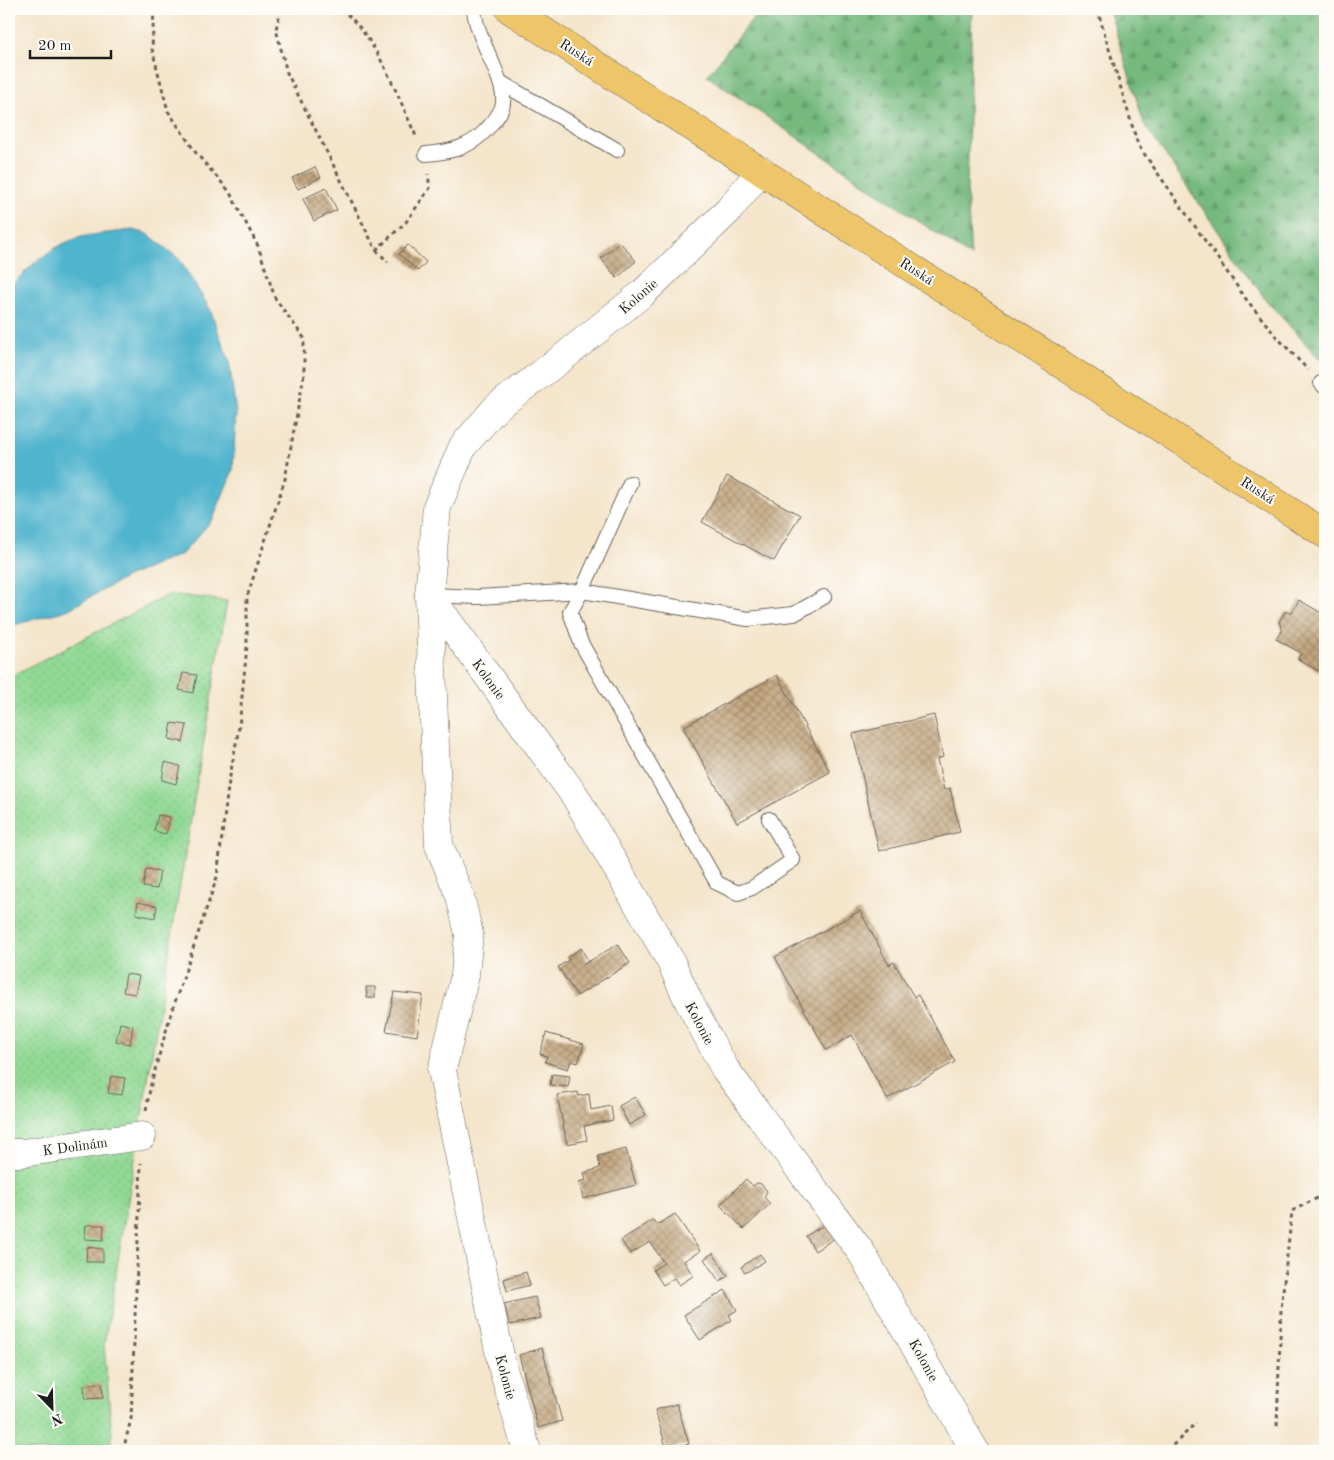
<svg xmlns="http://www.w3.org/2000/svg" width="1334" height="1460" font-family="'Old Standard TT',serif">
<defs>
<pattern id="grass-dots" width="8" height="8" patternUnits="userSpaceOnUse" patternTransform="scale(1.25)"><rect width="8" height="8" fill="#91d994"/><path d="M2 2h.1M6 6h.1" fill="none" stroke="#7cba7f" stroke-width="1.8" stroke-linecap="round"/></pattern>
<pattern id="forest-firs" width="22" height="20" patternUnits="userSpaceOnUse" patternTransform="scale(1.25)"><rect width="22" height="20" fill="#74b97e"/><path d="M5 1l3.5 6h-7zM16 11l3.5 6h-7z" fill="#649e6c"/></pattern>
<pattern id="building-cross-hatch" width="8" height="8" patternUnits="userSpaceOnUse" patternTransform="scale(1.25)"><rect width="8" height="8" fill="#c4a780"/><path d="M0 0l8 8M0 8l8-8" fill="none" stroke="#9e8768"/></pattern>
</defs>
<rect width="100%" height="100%" fill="#fdfcf7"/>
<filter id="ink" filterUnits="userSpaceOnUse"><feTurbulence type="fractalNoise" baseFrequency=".02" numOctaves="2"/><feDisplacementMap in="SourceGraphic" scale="10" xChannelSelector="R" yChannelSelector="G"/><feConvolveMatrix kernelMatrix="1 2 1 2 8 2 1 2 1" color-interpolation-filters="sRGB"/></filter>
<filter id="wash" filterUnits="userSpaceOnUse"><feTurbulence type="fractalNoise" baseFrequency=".0096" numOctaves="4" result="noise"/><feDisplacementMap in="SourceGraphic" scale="20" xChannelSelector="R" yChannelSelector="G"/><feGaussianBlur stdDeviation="1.12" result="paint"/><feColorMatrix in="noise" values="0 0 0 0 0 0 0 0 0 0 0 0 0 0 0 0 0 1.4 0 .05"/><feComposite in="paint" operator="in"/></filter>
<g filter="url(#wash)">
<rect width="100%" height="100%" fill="#f4e5cb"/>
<polygon fill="url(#grass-dots)" stroke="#567a58" points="170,594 227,601 104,1345 112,1435 108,1451 9,1451 9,677"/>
<g fill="url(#forest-firs)" stroke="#486a4d">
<polygon points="760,9 972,9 967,190 971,257 707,76"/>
<polygon points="1109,9 1325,9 1325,365 1265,299 1144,124"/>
</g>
<path fill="#4fb4ce" stroke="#366875" d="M133,230l15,4 31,25 31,50 19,52 7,52 -3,57 -20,49 -31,35 -55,23 -60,33 -53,15 -5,-1v-336c21,-22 46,-46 77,-52 16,-3 32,-4 47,-6z"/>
<g id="blocks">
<g fill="url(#building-cross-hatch)">
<polygon points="315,167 321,177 298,189 292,178"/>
<polygon points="326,188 337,210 314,221 303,199"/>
<polygon points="620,242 636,261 617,278 601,258"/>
<polygon points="408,245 426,262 418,271 399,254"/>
<polygon points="727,476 800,515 774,561 702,522"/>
<polygon points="1299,600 1325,615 1325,668 1322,666 1318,671 1298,659 1301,653 1276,639 1282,630 1279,622 1285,612 1292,612"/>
<polygon points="183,673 197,675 193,693 179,690"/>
<polygon points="777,675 830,772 737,823 683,727"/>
<polygon points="934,715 943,757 937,759 944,790 950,788 960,832 879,851 853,734"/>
<polygon points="172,723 187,725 183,742 169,739"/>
<polygon points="165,762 180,766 176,784 162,780"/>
<polygon points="158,815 170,817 166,834 154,831"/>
<polygon points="146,869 160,871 157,889 143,887"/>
<polygon points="138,902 157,906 155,918 136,914"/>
<polygon points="860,911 889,965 894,962 914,997 918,995 955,1062 887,1099 852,1035 826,1050 775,957"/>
<polygon points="618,944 630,963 577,996 558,967 569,960 567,957 581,948 588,961 583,965"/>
<polygon points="126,974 139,976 135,994 123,992"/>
<polygon points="366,987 375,987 375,998 367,998"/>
<polygon points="394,992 423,995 417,1036 386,1031"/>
<polygon points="120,1023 133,1026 130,1044 116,1041"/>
<polygon points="546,1033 584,1044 578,1063 571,1061 568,1069 545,1062 547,1056 540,1054"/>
<polygon points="552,1074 570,1076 568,1087 550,1085"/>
<polygon points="111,1076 125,1078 122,1095 108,1093"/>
<polygon points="578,1092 579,1096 589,1094 591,1110 611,1106 613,1120 584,1126 587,1140 567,1144 557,1095"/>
<polygon points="635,1097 646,1115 629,1125 619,1106"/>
<polygon points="626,1149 636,1185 583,1199 579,1182 586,1180 584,1173 600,1168 598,1156"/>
<polygon points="746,1179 753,1186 757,1183 761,1184 767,1191 764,1197 770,1204 744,1229 720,1205"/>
<polygon points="675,1214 700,1251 684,1261 693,1276 679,1285 674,1278 663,1285 653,1270 664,1263 650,1242 630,1254 621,1240 653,1220 657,1225"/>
<polygon points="827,1223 838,1236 815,1251 806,1236"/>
<polygon points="86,1225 104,1225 103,1240 85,1239"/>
<polygon points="87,1247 103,1249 103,1262 86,1262"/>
<polygon points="713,1253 728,1276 719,1281 704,1259"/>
<polygon points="760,1254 765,1261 745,1273 741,1267"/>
<polygon points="526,1272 530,1285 507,1291 504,1279"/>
<polygon points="725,1290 737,1310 729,1315 732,1320 700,1340 684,1315"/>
<polygon points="535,1297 541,1318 510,1325 504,1304"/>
<polygon points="542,1348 562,1421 538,1428 519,1355"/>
<polygon points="102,1383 103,1398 85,1399 84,1385"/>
<polygon points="677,1404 689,1444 667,1450 655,1410"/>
</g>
</g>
</g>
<g filter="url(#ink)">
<use href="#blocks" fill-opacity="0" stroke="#686259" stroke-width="1"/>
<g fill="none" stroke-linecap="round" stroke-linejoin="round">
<defs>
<g id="service">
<polyline points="500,82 617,150"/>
<path d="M426,154c24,-2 44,-6 61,-25 6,-7 15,-16 16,-26 3,-24 -27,-64 -29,-94"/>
<polyline points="1321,383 1325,387"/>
<polyline points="630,483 582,591 570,612 581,643 717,883 738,893 752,888 793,860 769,819"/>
<polyline points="430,595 478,597 582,591 748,619 794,614 824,597"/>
</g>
<g id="minor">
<polyline points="761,170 728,211 643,293 561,359 497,407 463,446 437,507 429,595 575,796 670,960 689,1002 725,1069 861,1252 974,1449"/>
<polyline points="429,595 439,845 460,896 469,934 465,975 442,1070 502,1366 527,1451"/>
<polyline points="9,1153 22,1153 142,1136"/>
</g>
<polyline id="primary" points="509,9 1325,534"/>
</defs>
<use href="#service" stroke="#686259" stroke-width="16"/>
<use href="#minor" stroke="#686259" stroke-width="29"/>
<use href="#primary" stroke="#686259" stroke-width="29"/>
<g stroke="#686259" stroke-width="3" stroke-dasharray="4 4" stroke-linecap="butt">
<polyline points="281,9 276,29 287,73 376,250 388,262"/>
<path d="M341,9c37,29 56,87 76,129"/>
<polyline points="1097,9 1138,145 1246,299 1275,335 1308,370"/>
<polyline points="376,250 406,222 430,188 428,174"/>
<polyline points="146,1110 151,1084 170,1017 217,877 228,787 239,727 247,646 247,597 285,479 304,375 304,338 275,298 258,246 229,191 196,153 168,111 152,49 154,9"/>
<polyline points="1277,1426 1281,1309 1292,1211 1325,1194"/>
<polyline points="123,1451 131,1419 141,1163"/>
<polyline points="1167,1451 1196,1423"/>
</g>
<use href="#service" stroke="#fff" stroke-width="14"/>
<use href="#minor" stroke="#fff" stroke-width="28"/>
<use href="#primary" stroke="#eec569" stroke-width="28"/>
</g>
</g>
<g text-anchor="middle" stroke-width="4" stroke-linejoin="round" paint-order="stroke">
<g font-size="14" fill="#1c1c1c" stroke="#fdfcf7">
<text transform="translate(577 52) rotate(33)" y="5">Ruská</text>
<text transform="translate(917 271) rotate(33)" y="5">Ruská</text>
<text transform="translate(638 296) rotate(-41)" y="5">Kolonie</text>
<text transform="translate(1258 490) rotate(33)" y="5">Ruská</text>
<text transform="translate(489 679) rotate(54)" y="5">Kolonie</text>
<text transform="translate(700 1023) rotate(62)" y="5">Kolonie</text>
<text transform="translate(75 1146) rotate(-8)" y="5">K Dolinám</text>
<text transform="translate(924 1360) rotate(61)" y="5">Kolonie</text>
<text transform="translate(506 1377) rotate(75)" y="5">Kolonie</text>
</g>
</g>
<rect width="1334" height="1460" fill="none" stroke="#fdfcf7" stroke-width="30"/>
<g transform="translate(52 1408) rotate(157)" stroke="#fdfcf7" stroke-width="4" paint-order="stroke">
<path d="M0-4L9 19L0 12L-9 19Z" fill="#1c1c1c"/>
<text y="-8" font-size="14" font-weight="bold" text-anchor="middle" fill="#1c1c1c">N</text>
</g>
<path d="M30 50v8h81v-8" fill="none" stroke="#1c1c1c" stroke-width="2.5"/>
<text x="38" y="50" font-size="15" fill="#1c1c1c" stroke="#fdfcf7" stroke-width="4" paint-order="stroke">20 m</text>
</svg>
